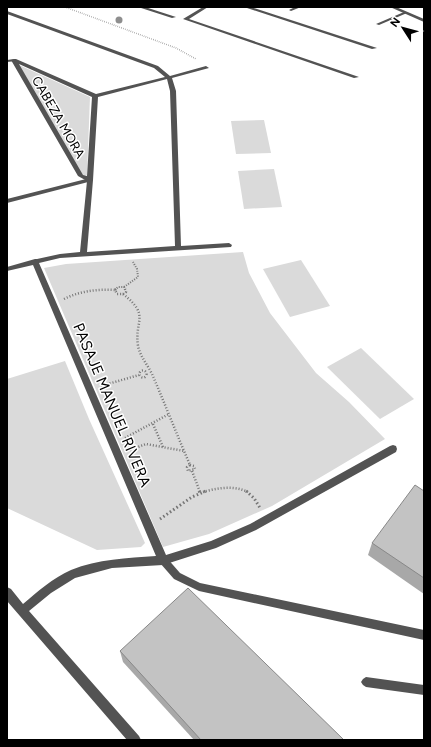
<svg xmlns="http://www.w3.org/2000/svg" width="431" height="747" font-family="Figtree,sans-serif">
<rect width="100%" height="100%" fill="#fff"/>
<g fill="#dadada">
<polygon points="19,65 90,97 87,175 82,176"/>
<polygon points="264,120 271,153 236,154 231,121"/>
<polygon points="274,169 282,207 244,209 238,171"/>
<polygon points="243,252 249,273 270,313 316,373 349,402 385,439 272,506 209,534 163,547 44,268 66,264"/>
<polygon points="301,260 330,306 290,317 263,269"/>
<polygon points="361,348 414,399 380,419 327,367"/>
<polygon points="65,361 89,419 145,543 141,547 97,550 7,508 7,379"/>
</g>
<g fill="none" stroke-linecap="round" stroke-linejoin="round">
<polyline stroke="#757575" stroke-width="1.5" stroke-dasharray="0.5 1.5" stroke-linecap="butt" points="65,7 176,48 196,59"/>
<g stroke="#757575" stroke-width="2" stroke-dasharray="1 1.5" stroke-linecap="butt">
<polyline points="124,287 138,277 137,269 133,262"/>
<polyline points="115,290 118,287 124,287 125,290"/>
</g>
<g stroke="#757575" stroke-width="2.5" stroke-dasharray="1 2" stroke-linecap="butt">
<polyline points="116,289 115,290 117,294 123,294"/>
<path d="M123,294c28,22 11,26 15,52 2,10 9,18 14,28 13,30 25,61 38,91"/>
<polyline points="123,294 126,292 125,289"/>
<path d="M64,299c16,-8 33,-10 51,-9"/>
<circle cx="143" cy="374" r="3.5"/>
<polyline points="101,386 139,375"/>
<polyline points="153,424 163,447"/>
<polyline points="125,438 169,414"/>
<polyline points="130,450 146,444 184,451"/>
<polygon points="190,465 194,466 195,469 188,471 187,467"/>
<polyline points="192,471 200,492"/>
<path d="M203,492c14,-4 31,-7 45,0"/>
</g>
<g stroke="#757575" stroke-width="3" stroke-dasharray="1.5 2.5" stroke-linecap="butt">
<polyline points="199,491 200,493"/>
<polyline points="246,491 254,498 260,508"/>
<polyline points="160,519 192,497 206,491"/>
</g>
<g fill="#535353" fill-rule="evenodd">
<polygon points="404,12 407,13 379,25 376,24"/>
<polygon points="14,59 16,59 16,61 7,62 7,60"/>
<polygon points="90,178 93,180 92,181 7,203 7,199"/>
<polygon points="163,556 166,557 180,573 200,583 424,630 424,640 199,591 174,579 160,563 159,560 160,557"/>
<polygon points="366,677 424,685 424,695 366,687 363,685 361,682 363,679"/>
</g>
<g fill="#535353" fill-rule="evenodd">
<polygon points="138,7 145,7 176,17 172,18"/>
<polygon points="203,7 208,7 189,19 359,77 354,78 183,19"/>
<polygon points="244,7 251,7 377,48 372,49"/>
<polygon points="295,7 301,7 291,11 289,10"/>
<polygon points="390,7 396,7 424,19 424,22"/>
<path d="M7,11l151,55 12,10 36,-10 3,2 -37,10 4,13 5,155 48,-3 3,2 -1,2 -171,11 -21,5 127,292 45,-14 39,-17 140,-78 3,-1 3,1 1,3 -1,3 -140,78 -40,18 -53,17 -51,3 -37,10 -24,15 -22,18 110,125 2,4h-14l-120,-139v-14l4,2 12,15c14,-12 30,-26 48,-34 27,-11 56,-12 85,-14l-123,-291 -26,6v-4l28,-8h2l23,-5 20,-2 7,-71 -9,-5 -67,-116 5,-1 80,35 69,-17 -11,-9 -147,-54zM19,64l73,33 -5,79 -4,-1zM167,79l3,12 5,155 -88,6 6,-72 5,-83z"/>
</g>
</g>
<circle fill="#8e8e8e" cx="119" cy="20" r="3.5"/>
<g fill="#a8a8a8">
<polygon points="424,491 424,594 368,555 372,543"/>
<polygon points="120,651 344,740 194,740 123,662"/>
</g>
<g fill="#c3c3c3" stroke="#888">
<polygon points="415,485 424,491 424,578 372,543"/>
<polygon points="188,588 344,740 201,740 120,651"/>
</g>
<g text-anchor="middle" stroke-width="3" stroke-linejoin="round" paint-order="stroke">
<g font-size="13" fill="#000" stroke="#fff">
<text transform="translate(59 117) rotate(60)" y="5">CABEZA MORA</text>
</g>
<g font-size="15" fill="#000" stroke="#fff">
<text transform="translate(112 405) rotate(67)" y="5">PASAJE MANUEL RIVERA</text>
</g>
</g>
<rect width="431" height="747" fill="none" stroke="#000000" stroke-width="16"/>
<g transform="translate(403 28) rotate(306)" stroke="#ffffff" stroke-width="3" paint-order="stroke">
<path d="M0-3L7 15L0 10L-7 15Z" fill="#000000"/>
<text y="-6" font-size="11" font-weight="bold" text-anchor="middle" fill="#000000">N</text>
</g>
</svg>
